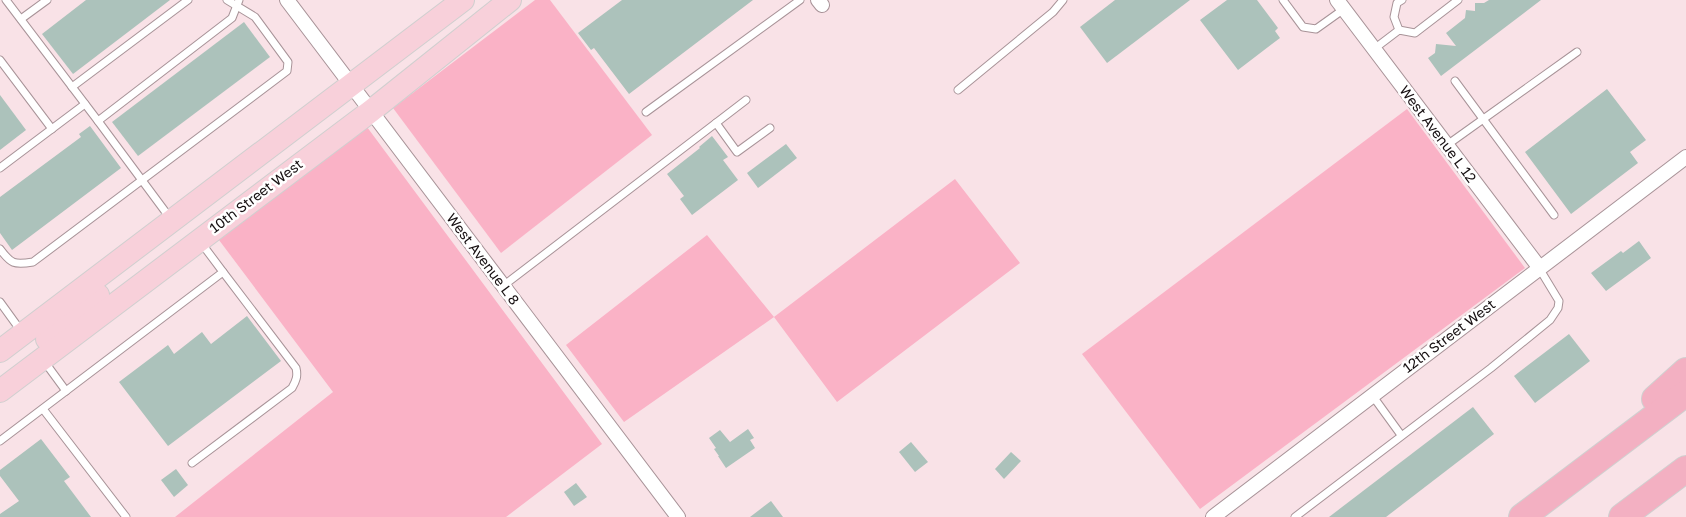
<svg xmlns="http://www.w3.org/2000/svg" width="1686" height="517" font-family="'Golos Text',sans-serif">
<rect width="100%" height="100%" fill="#f9e2e7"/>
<g fill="#fab2c6">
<polygon points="535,0 550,0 652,135 501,253 393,108"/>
<polygon points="1407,109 1525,268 1200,509 1082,354"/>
<polygon points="367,127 602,444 506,517 175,517 333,392 219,240"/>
<polygon points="955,179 1020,263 837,402 774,317 624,422 566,345 707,235 774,317"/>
</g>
<g fill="#acc2bb">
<polygon points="86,0 170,0 73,74 42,34"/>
<polygon points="622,0 753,0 629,94 594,48 591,50 578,33"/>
<polygon points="1115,0 1190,0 1107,63 1080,27"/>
<polygon points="1227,0 1257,0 1278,28 1275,31 1280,38 1238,70 1200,20"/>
<polygon points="1489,0 1541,0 1441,76 1428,58 1435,53 1436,44 1456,46 1446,33 1465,18 1466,10 1475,11 1475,3 1484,3"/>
<polygon points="244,22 270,57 138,156 112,122"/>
<polygon points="1607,89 1646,140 1630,152 1638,163 1571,214 1525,152"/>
<polygon points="0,95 26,130 0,150"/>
<polygon points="90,126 121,168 12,250 0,233 0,197 81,137 79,134"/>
<polygon points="712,136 728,157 723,160 738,180 692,215 680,199 684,196 667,174 700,148 699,147"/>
<polygon points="786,144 797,158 758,188 747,173"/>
<polygon points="1639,241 1651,258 1606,291 1591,273 1621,251 1623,253"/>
<polygon points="247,316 281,361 168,446 119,382 168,345 174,354 202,332 211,344"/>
<polygon points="1569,334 1590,361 1535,403 1514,376"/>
<polygon points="1473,407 1494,434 1386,517 1329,517"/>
<polygon points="748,429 754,438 750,440 755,448 726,468 718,456 719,456 714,449 716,448 709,438 720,430 730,442"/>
<polygon points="41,439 70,477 64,481 91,517 0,517 0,514 19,501 0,476 0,470"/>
<polygon points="911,442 928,462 915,472 899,452"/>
<polygon points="1011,452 1021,461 1004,479 995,469"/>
<polygon points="176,469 188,485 174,497 161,480"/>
<polygon points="576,483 587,497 574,506 564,492"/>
<polygon points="771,501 783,517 750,517"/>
</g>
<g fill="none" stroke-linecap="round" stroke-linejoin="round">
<defs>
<g id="service">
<polyline points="6,0 98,121"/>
<polyline points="1283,0 1303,27 1316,29 1344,9"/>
<polyline points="21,19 47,0"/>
<polyline points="1399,30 1394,17 1397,3 1402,0"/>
<polyline points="1374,49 1399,30 1415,33 1458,0"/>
<polyline points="0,60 52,129"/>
<polyline points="1455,81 1554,215"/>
<polyline points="72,87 188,0"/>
<polyline points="958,90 1053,12 1063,0"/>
<polyline points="646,112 800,0"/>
<polyline points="716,123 746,100"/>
<polyline points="1447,145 1577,52"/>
<polyline points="0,168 85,104"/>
<polyline points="170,218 98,121 232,18 239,0"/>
<path d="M0,249c11,15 14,16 33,13l254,-191 1,-9 -33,-45 -28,-17"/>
<polyline points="503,286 716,123 737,152 770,128"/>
<polyline points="0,302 21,331"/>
<polyline points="44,361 66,391"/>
<polyline points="1372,395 1401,435"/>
<polyline points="43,409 126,517"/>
<polyline points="0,441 223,272 202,244"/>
<path d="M192,463l100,-75c4,-7 6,-12 4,-20l-73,-96"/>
<polyline points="1295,517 1491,368 1550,320 1558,308 1559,301 1539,268"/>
</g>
<g id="minor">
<polyline points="287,0 678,517"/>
<polyline points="818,0 822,5"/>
<polyline points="1337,0 1539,267"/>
<polyline points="1213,517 1686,157"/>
</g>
<g id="primary">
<polyline points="47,339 56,329 98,295"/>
<polyline points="0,351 463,0"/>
<polyline points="0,391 371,111 510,0"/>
</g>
<g id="motorway">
<polyline points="1655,399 1686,371"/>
<polyline points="1522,517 1686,393"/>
<polyline points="1622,517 1686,469"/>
</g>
</defs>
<use href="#service" stroke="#a89398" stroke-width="9"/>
<use href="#minor" stroke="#a89398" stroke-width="16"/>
<use href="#primary" stroke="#d0cfcf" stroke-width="24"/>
<use href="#motorway" stroke="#d0cfcf" stroke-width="28"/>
<use href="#service" stroke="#fff" stroke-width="7"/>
<use href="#minor" stroke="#fff" stroke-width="14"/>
<use href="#primary" stroke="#f8d0da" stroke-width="22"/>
<use href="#motorway" stroke="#f3b0c2" stroke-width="26"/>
</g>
<g text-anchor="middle" stroke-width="5" stroke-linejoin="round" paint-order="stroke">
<g font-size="14" fill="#160f11" stroke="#fff">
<text transform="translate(1438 134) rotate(53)" y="5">West Avenue L 12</text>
<text transform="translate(256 196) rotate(-37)" y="5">10th Street West</text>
<text transform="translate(483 259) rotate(53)" y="5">West Avenue L 8</text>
<text transform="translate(1449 336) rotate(-37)" y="5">12th Street West</text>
</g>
</g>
</svg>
